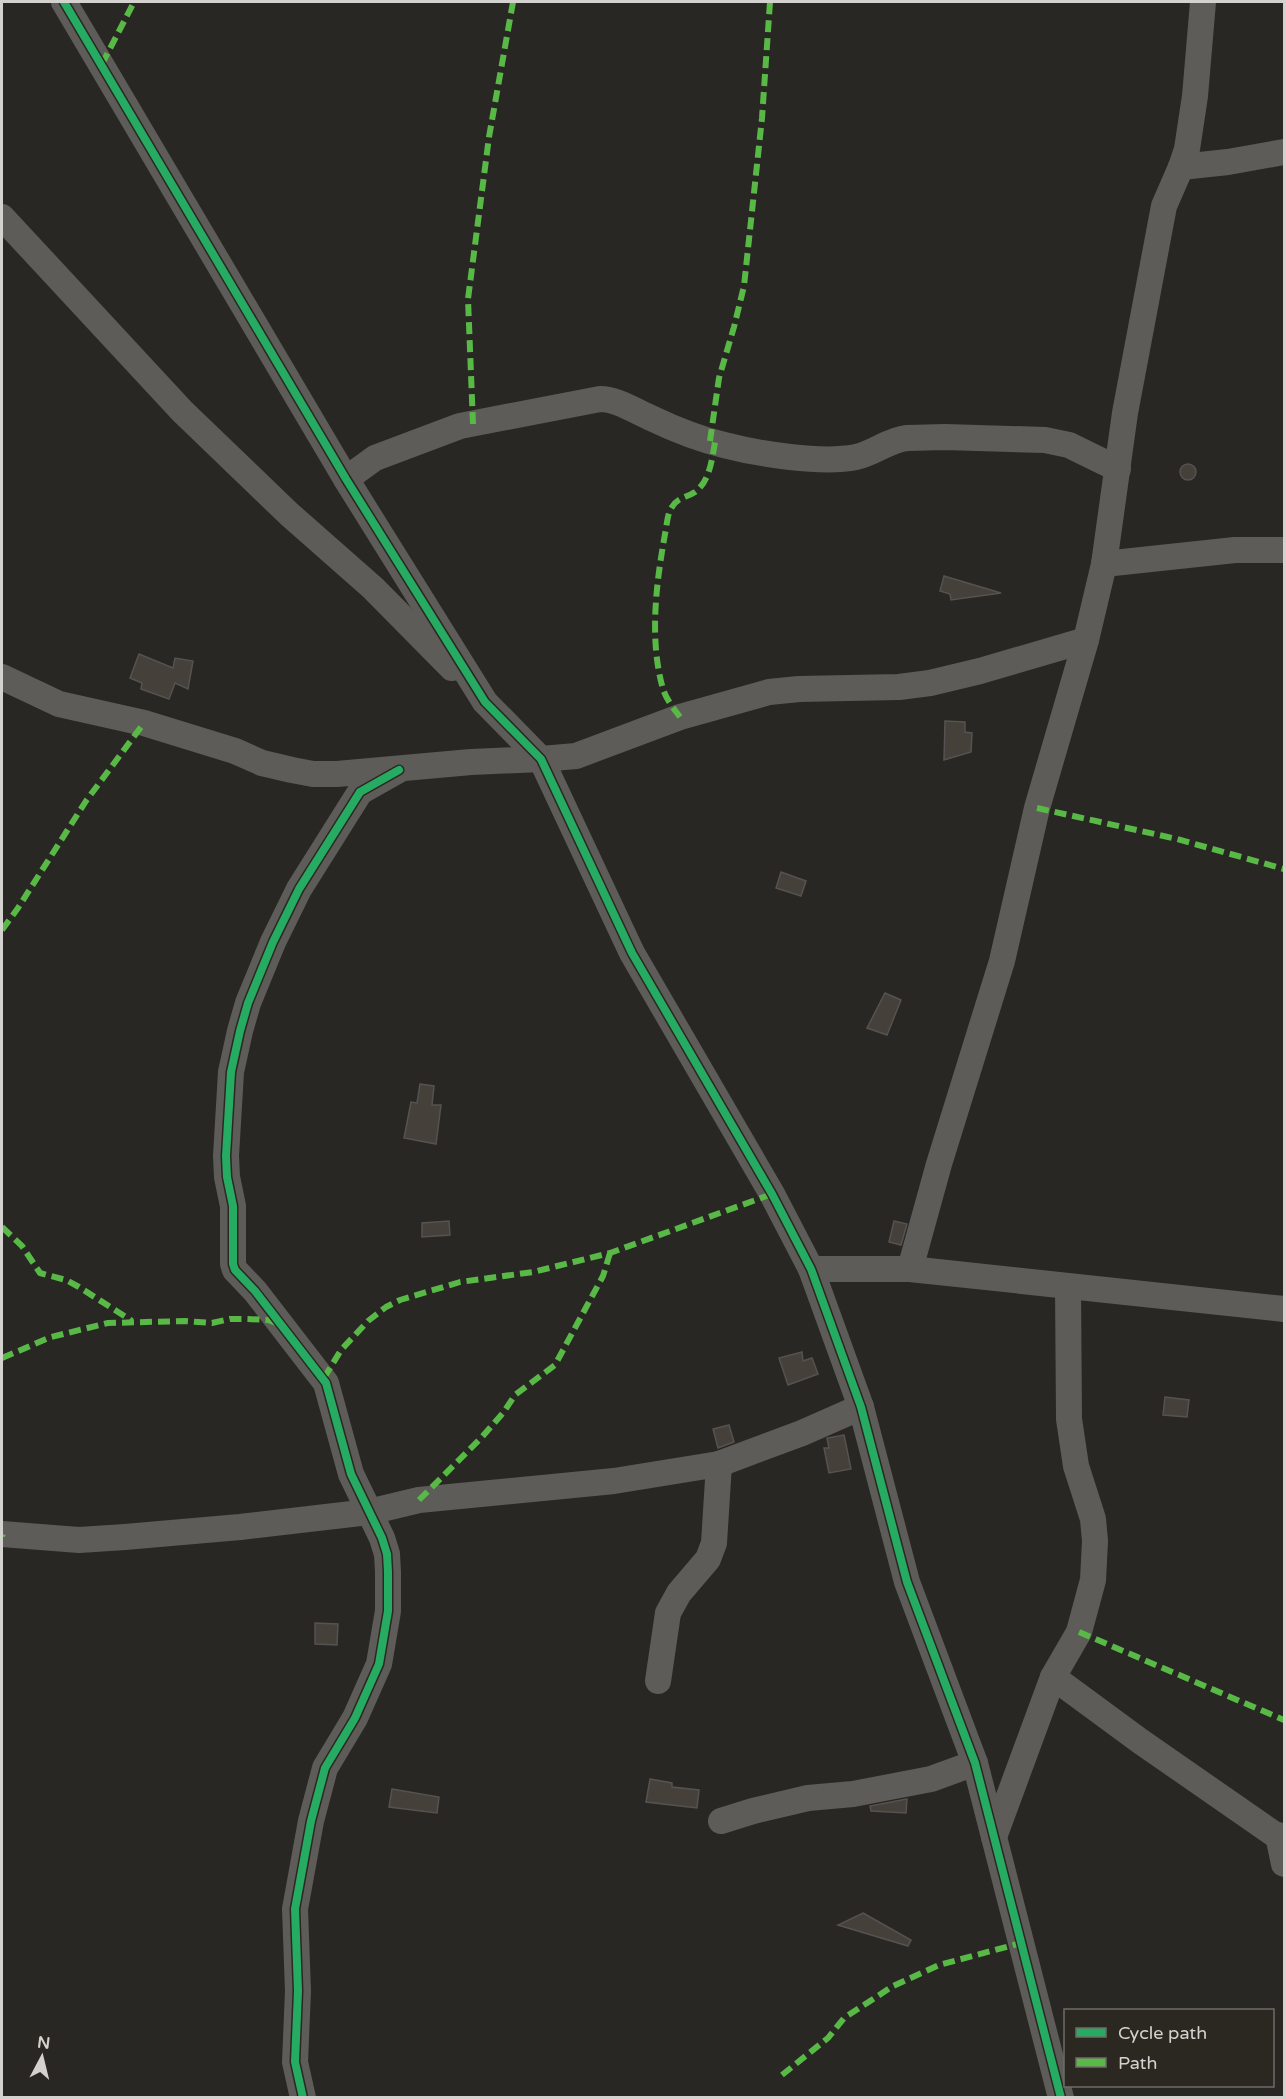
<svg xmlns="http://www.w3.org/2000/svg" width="1286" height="2099" font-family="'Varela Round',sans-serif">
<rect width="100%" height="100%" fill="#292724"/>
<g fill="#45413a" stroke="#545351" stroke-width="1.5">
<circle cx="1188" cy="472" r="8"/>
<polygon points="944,576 1001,593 951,600 950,594 940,591"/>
<polygon points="139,654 173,668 175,658 193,661 188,689 175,683 169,699 141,689 142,683 130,678"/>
<polygon points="945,721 965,722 965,732 972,733 971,752 944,760"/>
<polygon points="781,872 806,881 801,896 776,888"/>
<polygon points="885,993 901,1000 887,1035 867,1028"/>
<polygon points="420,1084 434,1086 432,1105 441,1105 436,1144 404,1138 411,1102 417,1103"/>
<polygon points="449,1221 450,1235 422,1237 422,1223"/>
<polygon points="894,1221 907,1224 901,1245 889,1242"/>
<polygon points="802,1352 803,1361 812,1358 818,1374 788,1385 779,1358"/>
<polygon points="1165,1397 1189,1400 1187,1417 1163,1415"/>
<polygon points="729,1425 734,1442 718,1448 713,1429"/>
<polygon points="844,1435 851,1469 829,1473 824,1448 829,1448 827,1438"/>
<polygon points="315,1623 338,1624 337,1645 315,1644"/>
<polygon points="650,1779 672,1783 672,1787 699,1790 697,1808 646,1802"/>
<polygon points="392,1789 439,1797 437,1813 389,1807"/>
<polygon points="907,1799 906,1813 871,1811 870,1806"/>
<polygon points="863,1913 911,1940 908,1946 838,1925"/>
</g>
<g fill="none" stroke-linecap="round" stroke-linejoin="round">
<g stroke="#5e5c58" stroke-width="26">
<polyline points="64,2 346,479 485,702 541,759 632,953 772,1194 811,1269 861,1407 907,1582 975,1763 1061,2098"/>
<polyline points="1181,167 1228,162 1284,152"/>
<polyline points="2,217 182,411 289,514 373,588 452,668"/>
<path d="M346,479l29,-21 85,-32 140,-27c17,0 35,12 51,19 23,11 48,21 73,27 35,9 97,19 132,12 19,-4 32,-17 51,-19l38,-1 100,3 24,5 49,24"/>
<polyline points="1104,564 1235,550 1284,550"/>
<polyline points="2,677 59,704 144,723 235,751 262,763 292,770 313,774 337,774 471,762 541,759 576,756 680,717 769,692 799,689 899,687 930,683 980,671 1086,640"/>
<polyline points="811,1269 910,1269 1284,1309"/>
<polyline points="910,1269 939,1164 1002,961 1037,808 1086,640 1104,564 1125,413 1164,206 1181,167 1187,149 1195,96 1203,2"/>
<polyline points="2,1534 79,1540 125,1537 240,1527 369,1512 419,1500 614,1481 719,1464 802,1433 861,1407"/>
<polyline points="1053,1677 1140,1741 1284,1841"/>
<polyline points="658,1681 668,1613 679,1593 708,1559 714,1543 719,1464"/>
<polyline points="721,1821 753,1811 808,1798 853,1794 931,1779 975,1763"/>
<polyline points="1278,1835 1284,1864"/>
<polyline points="994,1837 1053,1677 1079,1632 1093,1580 1095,1541 1093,1519 1076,1466 1069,1419 1068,1287"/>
<polyline points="303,2098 295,2062 298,1991 295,1909 311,1821 325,1768 355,1718 379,1664 388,1611 388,1572 387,1554 382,1538 351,1474 326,1383 255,1291 235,1270 233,1264 233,1206 227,1177 226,1156 231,1072 240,1031 248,1003 273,942 299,889 360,792 399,770"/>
</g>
<g stroke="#58b947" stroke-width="6" stroke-dasharray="12 6" stroke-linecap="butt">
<polyline points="102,64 134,2"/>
<polyline points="473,424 468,299 489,137 513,2"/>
<polyline points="710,441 719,378 734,327 744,286 762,118 770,2"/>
<path d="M680,717c-6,-8 -14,-18 -17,-28 -14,-49 -7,-105 2,-155 2,-9 2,-20 7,-27 6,-10 14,-9 23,-15 15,-11 17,-33 20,-50"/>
<polyline points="1037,808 1177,839 1284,869"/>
<polyline points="2,930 18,908 86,801 144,723"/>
<polyline points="2,1227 22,1246 40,1273 66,1280 79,1287 132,1321"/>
<polyline points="2,1358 51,1337 108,1323 185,1321 212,1323 230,1319 246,1319 268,1320 279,1324"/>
<polyline points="324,1378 341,1350 368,1321 386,1307 400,1300 460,1282 533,1272 610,1253 772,1194"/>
<polyline points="419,1500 482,1437 503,1413 515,1395 555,1365 603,1276 610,1253"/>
<polyline points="2,1536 3,1534"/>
<polyline points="1079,1632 1284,1720"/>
<polyline points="782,2075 828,2038 844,2018 893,1986 939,1965 1021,1943"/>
</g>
<defs>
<g id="cycleway">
<polyline points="64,2 346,479 485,702 541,759 632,953 772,1194 811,1269 861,1407 907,1582 975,1763 1061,2098"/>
<polyline points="303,2098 295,2062 298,1991 295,1909 311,1821 325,1768 355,1718 379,1664 388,1611 388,1572 387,1554 382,1538 351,1474 326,1383 255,1291 235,1270 233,1264 233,1206 227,1177 226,1156 231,1072 240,1031 248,1003 273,942 299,889 360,792 399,770"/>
</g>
</defs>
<use href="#cycleway" stroke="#2b2822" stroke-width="11"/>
<use href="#cycleway" stroke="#26ab63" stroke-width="8"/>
</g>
<rect width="1286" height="2099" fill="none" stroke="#d4d2cf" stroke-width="6"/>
<rect x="1064" y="2009" width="210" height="78" fill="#2b2822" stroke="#6f6c67" stroke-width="1.5"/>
<rect x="1076" y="2028" width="30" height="9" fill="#26ab63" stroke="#6f6c67" stroke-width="1.5"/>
<text x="1118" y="2039" font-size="18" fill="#d4d2cf">Cycle path</text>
<rect x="1076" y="2058" width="30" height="9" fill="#58b947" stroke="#6f6c67" stroke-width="1.5"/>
<text x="1118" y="2069" font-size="18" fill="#d4d2cf">Path</text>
<g transform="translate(42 2057) rotate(7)" stroke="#2b2822" stroke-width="4.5" paint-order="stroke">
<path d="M0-4.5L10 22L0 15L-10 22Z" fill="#d4d2cf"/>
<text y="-9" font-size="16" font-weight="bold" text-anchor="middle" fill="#d4d2cf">N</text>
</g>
</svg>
